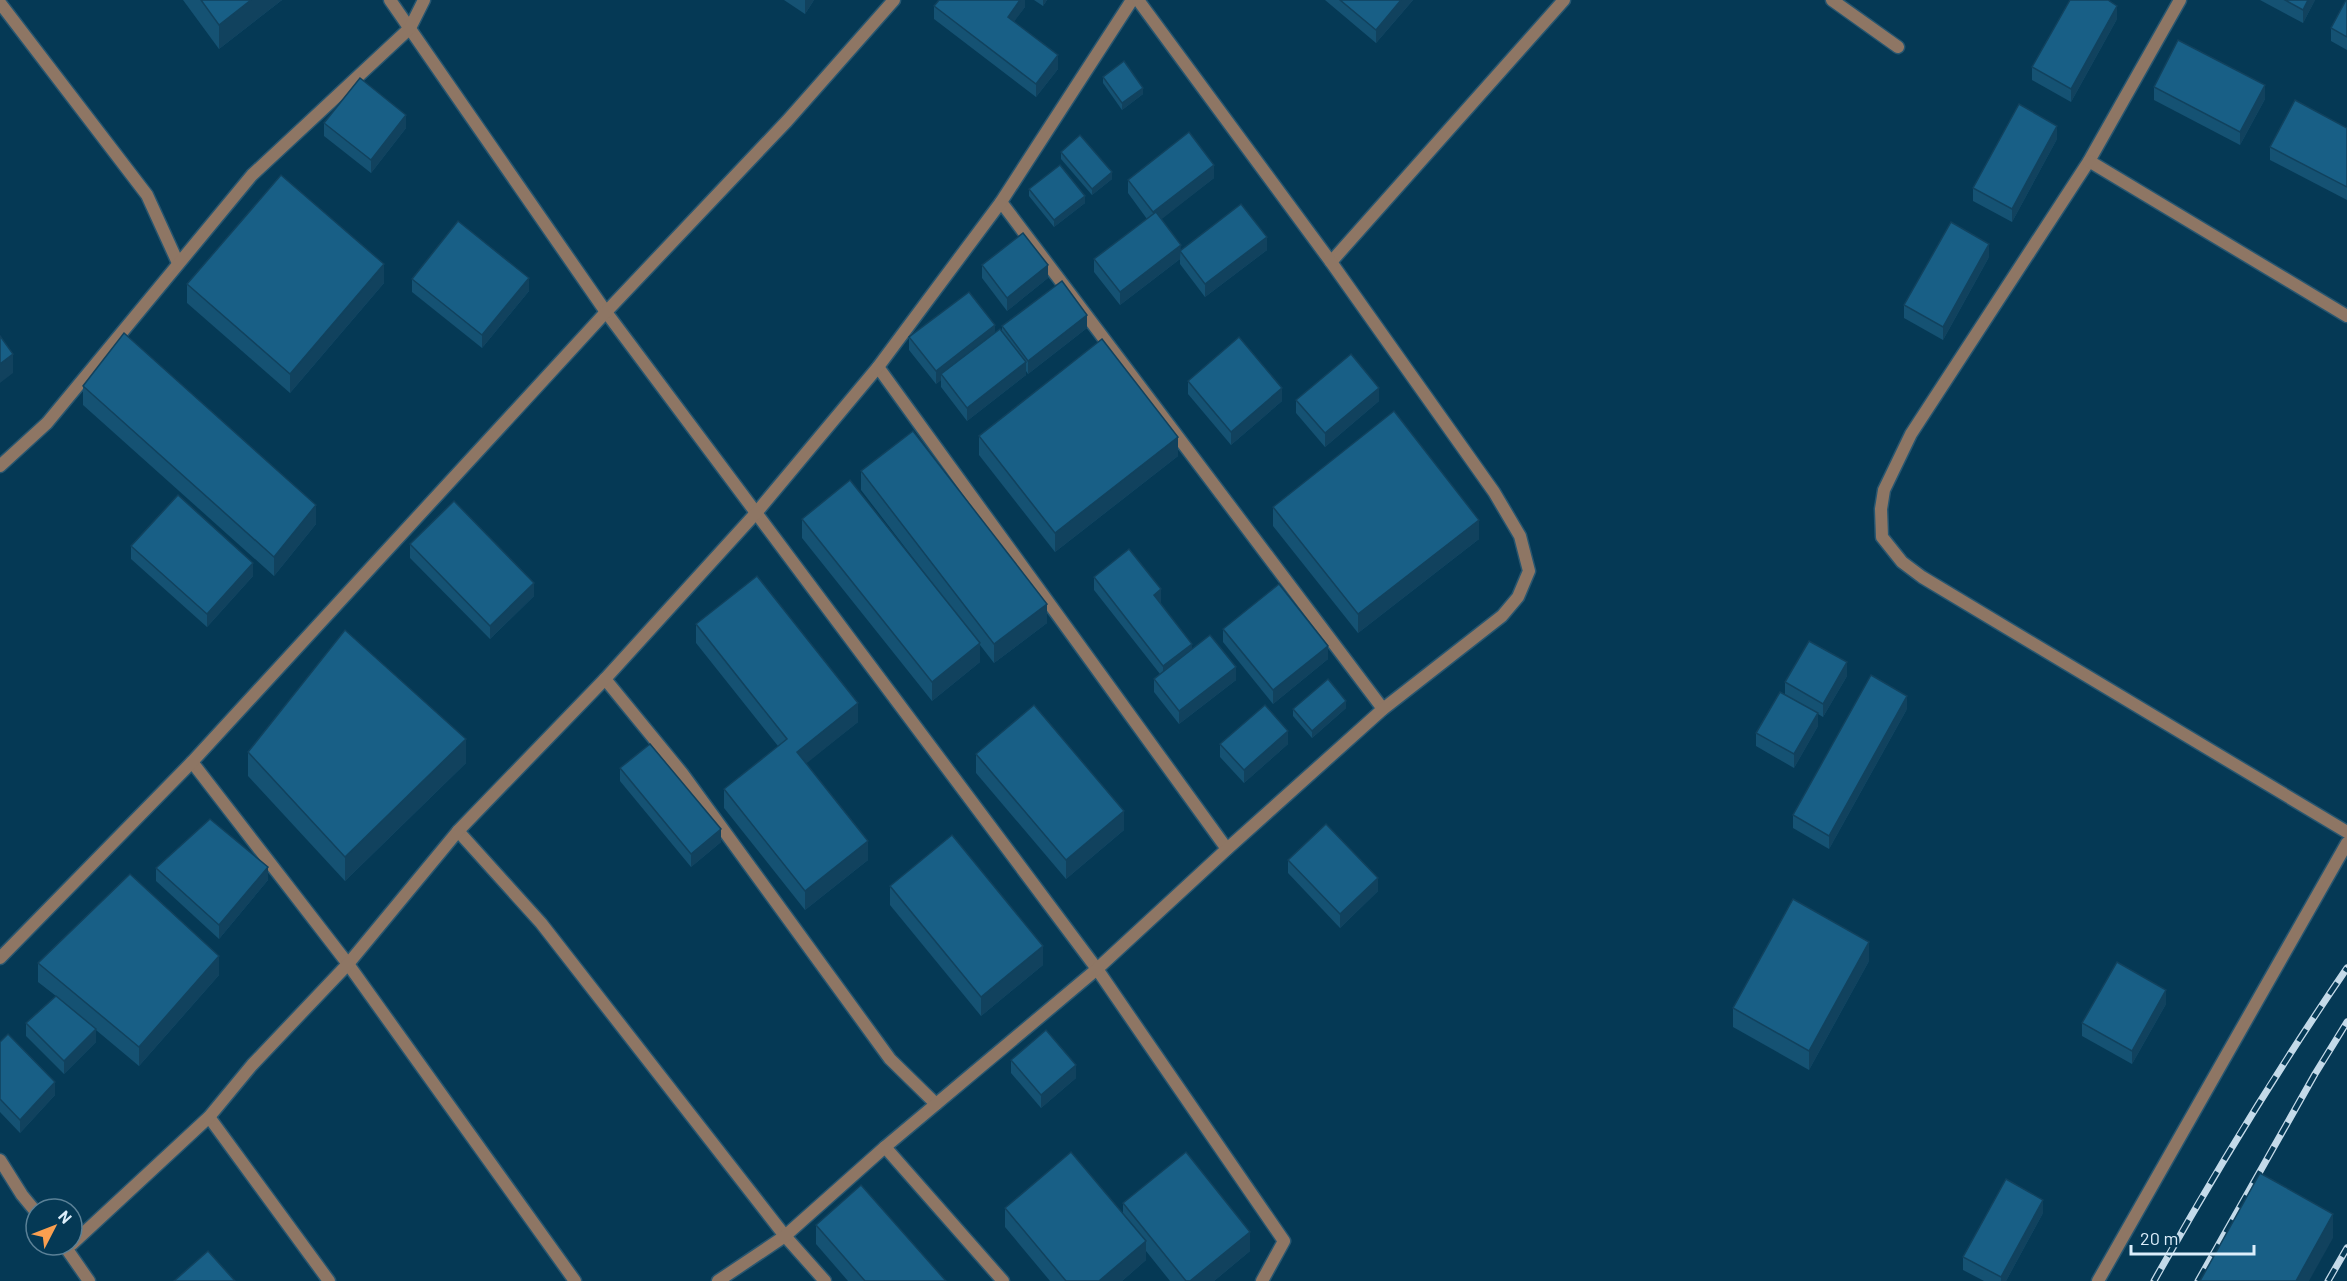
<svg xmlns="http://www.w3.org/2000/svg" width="2347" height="1281" font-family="Barlow,sans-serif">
<rect width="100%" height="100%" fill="#053955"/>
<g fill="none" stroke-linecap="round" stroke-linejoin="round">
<defs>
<g id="street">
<polyline points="390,0 606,312 1097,969 1284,1241 1262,1281"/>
<polyline points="1832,0 1898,47"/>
<polyline points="2180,0 2089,161 1911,434 1884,490 1881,509 1882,537 1902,562 1922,577 2347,832"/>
<polyline points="0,3 147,195 178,263"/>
<polyline points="2089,161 2347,316"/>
<polyline points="1001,202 1383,709"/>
<polyline points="1331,262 1564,0"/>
<polyline points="878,367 1227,849"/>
<polyline points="0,466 47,423 252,175 410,28 424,0"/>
<polyline points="605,679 682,773 890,1059 936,1104"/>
<polyline points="192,762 348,964 575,1281"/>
<polyline points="458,831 541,923 785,1236 825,1281"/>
<polyline points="0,958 192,762 606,312 787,121 894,0"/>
<polyline points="209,1117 329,1281"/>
<polyline points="885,1147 1003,1281"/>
<polyline points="0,1160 22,1195 36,1212"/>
<polyline points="72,1244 209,1117 252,1065 348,964 458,831 605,679 756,513 878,367 1001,202 1132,0"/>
<polyline points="64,1245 89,1281"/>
<polyline points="718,1281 785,1236 885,1147 1097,969 1227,849 1383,709 1502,616 1518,597 1529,571 1520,536 1494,492 1331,262 1138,0"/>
<polyline points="2098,1281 2347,843"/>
</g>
</defs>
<use href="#street" stroke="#275670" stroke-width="15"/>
<use href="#street" stroke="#8e7664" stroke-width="12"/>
<defs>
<g id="rail">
<path d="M2154,1281c60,-107 124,-212 193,-313"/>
<polyline points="2198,1281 2315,1074 2347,1022"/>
<polyline points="2328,1281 2347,1248"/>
</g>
</defs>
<use href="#rail" stroke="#c4dae9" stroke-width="7"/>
<use href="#rail" stroke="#053955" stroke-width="4.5" stroke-dasharray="14" stroke-linecap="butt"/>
</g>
<g fill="#155273">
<polygon points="183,0 282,0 219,49"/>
<polygon points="784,0 814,0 805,14"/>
<polygon points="1025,0 1025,7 1014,21 1058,69 1036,97 934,19 934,6"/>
<polygon points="1034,0 1047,0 1043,6"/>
<polygon points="1325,0 1413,0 1376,43"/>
<polygon points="2260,0 2315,0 2303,23"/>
<polygon points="2347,0 2347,50 2331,41 2331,28"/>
<polygon points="2117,19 2071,102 2032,80 2032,67"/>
<polygon points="1103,77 1143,94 1122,110 1103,83"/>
<polygon points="2154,87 2265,99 2240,145 2154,100"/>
<polygon points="324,123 406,128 371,173 324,136"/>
<polygon points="2347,128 2347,200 2270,160 2270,147"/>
<polygon points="2057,139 2012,222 1973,201 1973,188"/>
<polygon points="1061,152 1112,179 1092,195 1061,159"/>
<polygon points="1214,178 1161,219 1181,250 1267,250 1205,297 1180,264 1180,259 1120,305 1094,272 1094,259 1147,219 1128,193 1128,180"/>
<polygon points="1029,189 1085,203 1054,227 1029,196"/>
<polygon points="1989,257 1943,340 1904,318 1904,305"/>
<polygon points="982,265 1048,278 1007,311 982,278"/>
<polygon points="412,279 529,291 482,348 412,292"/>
<polygon points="384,283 290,393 187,303 187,284"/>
<polygon points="1002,326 1087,328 1028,374 1026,371 1026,375 967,421 941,387 941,380 936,384 909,350 909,337 1002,332"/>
<polygon points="1188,381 1282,401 1231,445 1188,394"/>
<polygon points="83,386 316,524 274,576 83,405"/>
<polygon points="1296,400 1379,401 1325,447 1296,413"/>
<polygon points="979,436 1178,456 1055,552 979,455"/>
<polygon points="861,471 1047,623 994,663 980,645 980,662 932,701 802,538 802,519 930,580 861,490"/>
<polygon points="1273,507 1479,539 1358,633 1273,526"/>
<polygon points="410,544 534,596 490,639 410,558"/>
<polygon points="131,546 253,576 207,627 131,559"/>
<polygon points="1094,577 1161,603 1160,603 1192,649 1236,680 1179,724 1154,692 1154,679 1160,674 1094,590"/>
<polygon points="696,624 858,722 806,763 868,860 805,910 724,808 724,789 778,746 696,643"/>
<polygon points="1223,629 1328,659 1273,704 1223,642"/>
<polygon points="1847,676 1823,717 1818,714 1818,726 1794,768 1756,746 1756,733 1785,694 1785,682"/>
<polygon points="1346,708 1312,738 1293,716 1293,709"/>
<polygon points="1907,709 1829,849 1793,828 1793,815"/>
<polygon points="1220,744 1288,744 1244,783 1220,757"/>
<polygon points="248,752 466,763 345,881 248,776"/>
<polygon points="976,754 1124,830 1066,879 976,773"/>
<polygon points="620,768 721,842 691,867 620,781"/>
<polygon points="1288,860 1378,891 1340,928 1288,873"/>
<polygon points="156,868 268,880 219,939 156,881"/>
<polygon points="890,886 1043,965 981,1016 890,905"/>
<polygon points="1869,961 1809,1070 1733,1027 1733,1008"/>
<polygon points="38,963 219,975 139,1066 96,1030 96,1042 64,1074 26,1036 26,1023 56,996 38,982"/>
<polygon points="2166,1004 2132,1064 2082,1036 2082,1023"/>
<polygon points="0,1042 55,1095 20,1133 0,1112"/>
<polygon points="1011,1060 1076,1078 1041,1108 1011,1073"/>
<polygon points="1123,1203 1250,1251 1214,1281 1170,1281 1146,1251 1146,1260 1122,1281 1050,1281 1005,1227 1005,1208 1123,1214"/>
<polygon points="2043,1213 2006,1281 1984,1281 1963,1270 1963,1257"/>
<polygon points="816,1225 946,1281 848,1281 816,1244"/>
</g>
<g fill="#11425e">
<polygon points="251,0 282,0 219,49 219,25"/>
<polygon points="805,0 814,0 805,14"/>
<polygon points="1020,0 1025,0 1025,7 1008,30 1008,17"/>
<polygon points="1043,0 1047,0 1043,6"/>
<polygon points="1401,0 1413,0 1376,43 1376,30"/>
<polygon points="2308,0 2315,0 2303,23 2303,10"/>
<polygon points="2117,6 2117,19 2071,102 2071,89"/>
<polygon points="1058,55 1058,69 1036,97 1036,84"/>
<polygon points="2265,85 2265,99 2240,145 2240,132"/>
<polygon points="1143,88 1143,94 1122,110 1122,103"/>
<polygon points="406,115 406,128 371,173 371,160"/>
<polygon points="2057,126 2057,139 2012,222 2012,209"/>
<polygon points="1214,165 1214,178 1153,226 1153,212"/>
<polygon points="1112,172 1112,179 1092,195 1092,189"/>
<polygon points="1085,196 1085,203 1054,227 1054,220"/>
<polygon points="1267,237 1267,250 1205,297 1205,284"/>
<polygon points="1989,244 1989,257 1943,340 1943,327"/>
<polygon points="1181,245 1180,259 1120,305 1120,292"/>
<polygon points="384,264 384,283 290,393 290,374"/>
<polygon points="1048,265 1048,278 1007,311 1007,298"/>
<polygon points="529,278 529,291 482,348 482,335"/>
<polygon points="1087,315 1087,328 1028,374 1028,361"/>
<polygon points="995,325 995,338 941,374 941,380 936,384 936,371"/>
<polygon points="13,354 13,373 0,383 0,364"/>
<polygon points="1026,362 1026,375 967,421 967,408"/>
<polygon points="1282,388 1282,401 1231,445 1231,432"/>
<polygon points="1379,388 1379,401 1325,447 1325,433"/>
<polygon points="1178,437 1178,456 1055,552 1055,533"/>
<polygon points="316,505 316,524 274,576 274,557"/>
<polygon points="1479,520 1479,539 1358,633 1358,614"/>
<polygon points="253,563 253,576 207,627 207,614"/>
<polygon points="534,583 534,596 490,639 490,626"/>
<polygon points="1161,589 1161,603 1154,608 1154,595"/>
<polygon points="1047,604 1047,623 994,663 994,644"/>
<polygon points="980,643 980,662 932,701 932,682"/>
<polygon points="1192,644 1192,657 1163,679 1163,666"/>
<polygon points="1328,646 1328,659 1273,704 1273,690"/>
<polygon points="1847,662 1847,676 1823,717 1823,704"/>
<polygon points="1236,667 1236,680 1179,724 1179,711"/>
<polygon points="1907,696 1907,709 1829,849 1829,836"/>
<polygon points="1346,701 1346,708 1312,738 1312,731"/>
<polygon points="858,703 858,722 797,771 797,752"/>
<polygon points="1818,713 1818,726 1794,768 1794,754"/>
<polygon points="1288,731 1288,744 1244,783 1244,770"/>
<polygon points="466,739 466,763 345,881 345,857"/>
<polygon points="1124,811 1124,830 1066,879 1066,860"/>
<polygon points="721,829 721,842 691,867 691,854"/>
<polygon points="868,841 868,860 805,910 805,891"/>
<polygon points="268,867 268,880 219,939 219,925"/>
<polygon points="1378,878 1378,891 1340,928 1340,914"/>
<polygon points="1869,942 1869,961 1809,1070 1809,1051"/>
<polygon points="1043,946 1043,965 981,1016 981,997"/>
<polygon points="219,956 219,975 139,1066 139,1047"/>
<polygon points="2166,990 2166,1004 2132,1064 2132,1051"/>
<polygon points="96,1029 96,1042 64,1074 64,1061"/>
<polygon points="1076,1065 1076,1078 1041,1108 1041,1095"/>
<polygon points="55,1082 55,1095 20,1133 20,1120"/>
<polygon points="2043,1200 2043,1213 2006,1281 2001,1281 2001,1277"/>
<polygon points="2333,1214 2333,1238 2309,1281 2296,1281"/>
<polygon points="1250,1232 1250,1251 1214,1281 1190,1281"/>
<polygon points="1146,1241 1146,1260 1122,1281 1099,1281"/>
</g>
<g fill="#185f86" stroke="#11425e" stroke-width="1.5">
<polygon points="201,0 251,0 219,25"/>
<polygon points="939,0 1020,0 1008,17 1058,55 1036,84 934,6"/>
<polygon points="1340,0 1401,0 1376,30"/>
<polygon points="2070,0 2108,0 2117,6 2071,89 2032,67"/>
<polygon points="2285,0 2308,0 2303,10"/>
<polygon points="2346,0 2347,0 2347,37 2331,28"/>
<polygon points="2178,40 2265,85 2240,132 2154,87"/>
<polygon points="1124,61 1143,88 1122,103 1103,77"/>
<polygon points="360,78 406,115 371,160 324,123"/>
<polygon points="2295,100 2347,128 2347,187 2270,147"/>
<polygon points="2019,104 2057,126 2012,209 1973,188"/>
<polygon points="1189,132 1214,165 1153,212 1128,180"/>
<polygon points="1080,135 1112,172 1092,189 1061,152"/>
<polygon points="1060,165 1085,196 1054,220 1029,189"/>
<polygon points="281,175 384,264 290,374 187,284"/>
<polygon points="1241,204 1267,237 1205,284 1180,251"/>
<polygon points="1156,212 1181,245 1120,292 1094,259"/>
<polygon points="458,221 529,278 482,335 412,279"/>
<polygon points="1951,222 1989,244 1943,327 1904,305"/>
<polygon points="1023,233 1048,265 1007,298 982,265"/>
<polygon points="1062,281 1087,315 1028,361 1002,326"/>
<polygon points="969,292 995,325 936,371 909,337"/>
<polygon points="1000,329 1026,362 967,408 941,374"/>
<polygon points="124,333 316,505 274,557 83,386"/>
<polygon points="0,336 13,354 0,364"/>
<polygon points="1239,337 1282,388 1231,432 1188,381"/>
<polygon points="1102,339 1178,437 1055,533 979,436"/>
<polygon points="1351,354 1379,388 1325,433 1296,400"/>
<polygon points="1394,411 1479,520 1358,614 1273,507"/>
<polygon points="913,431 1047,604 994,644 861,471"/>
<polygon points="850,480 980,643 932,682 802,519"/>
<polygon points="178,495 253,563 207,614 131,546"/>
<polygon points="454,501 534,583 490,626 410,544"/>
<polygon points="1129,549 1161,589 1154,595 1192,644 1163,666 1094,577"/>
<polygon points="757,576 858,703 797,752 868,841 805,891 724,789 787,739 696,624"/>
<polygon points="1279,584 1328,646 1273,690 1223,629"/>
<polygon points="345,630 466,739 345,857 248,752"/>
<polygon points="1210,635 1236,667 1179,711 1154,679"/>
<polygon points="1809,641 1847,662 1823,704 1785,682"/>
<polygon points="1871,675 1907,696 1829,836 1793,815"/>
<polygon points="1328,679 1346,701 1312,731 1293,709"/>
<polygon points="1780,692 1818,713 1794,754 1756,733"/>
<polygon points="1034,705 1124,811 1066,860 976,754"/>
<polygon points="1265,705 1288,731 1244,770 1220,744"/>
<polygon points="650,744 721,829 691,854 620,768"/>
<polygon points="210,819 268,867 219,925 156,868"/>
<polygon points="1326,824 1378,878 1340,914 1288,860"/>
<polygon points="952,835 1043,946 981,997 890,886"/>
<polygon points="130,874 219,956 139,1047 38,963"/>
<polygon points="1793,899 1869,942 1809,1051 1733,1008"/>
<polygon points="2117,962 2166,990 2132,1051 2082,1023"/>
<polygon points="56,996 96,1029 64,1061 26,1023"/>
<polygon points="1046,1030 1076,1065 1041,1095 1011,1060"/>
<polygon points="8,1034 55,1082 20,1120 0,1099 0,1042"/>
<polygon points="1071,1152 1146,1241 1099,1281 1066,1281 1005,1208"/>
<polygon points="1186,1152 1250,1232 1190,1281 1186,1281 1123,1203"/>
<polygon points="2260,1173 2333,1214 2296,1281 2200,1281"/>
<polygon points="2006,1179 2043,1200 2001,1277 1963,1257"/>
<polygon points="861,1185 946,1281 865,1281 816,1225"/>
<polygon points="208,1251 235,1281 174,1281"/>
</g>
<g transform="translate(54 1227) rotate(48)"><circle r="28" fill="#053955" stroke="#5b8197" stroke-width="1.5"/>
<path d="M0-4.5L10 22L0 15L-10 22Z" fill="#fa9f50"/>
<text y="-9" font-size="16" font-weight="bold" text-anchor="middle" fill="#dceefb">N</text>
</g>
<path d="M2131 1245v9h123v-9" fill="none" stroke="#dceefb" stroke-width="3"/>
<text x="2140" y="1245" font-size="18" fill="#dceefb" stroke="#053955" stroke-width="4.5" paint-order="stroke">20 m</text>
</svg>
